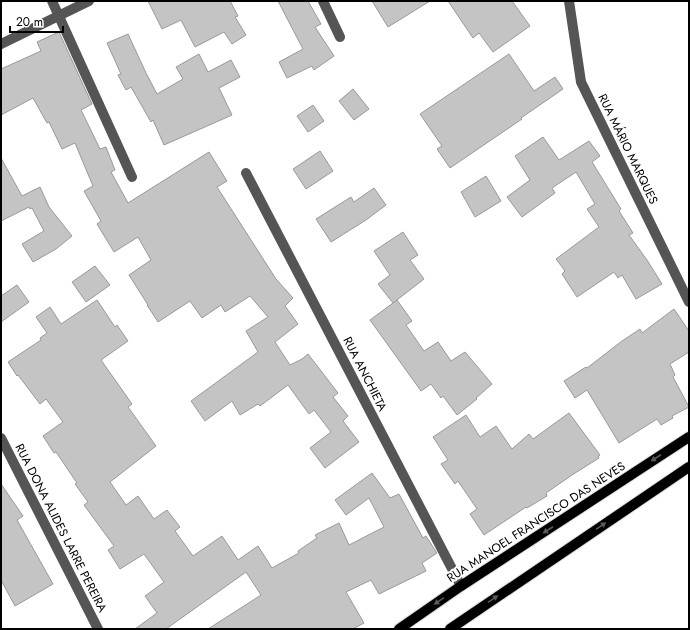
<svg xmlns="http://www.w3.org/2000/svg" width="690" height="630" font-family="Jost,sans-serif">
<rect width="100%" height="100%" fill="#fff"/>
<g fill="#c4c4c4" stroke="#999">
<polygon points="148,1 230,1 238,16 235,17 246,35 232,44 224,32 195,47 181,20 162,29"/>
<polygon points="278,1 308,1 321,24 315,27 334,56 314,70 312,66 287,78 279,62 303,49"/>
<polygon points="372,1 430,1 388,27"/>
<polygon points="448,1 512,1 530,26 493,52 479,33 473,38"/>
<polygon points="59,32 92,104 81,110 100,149 106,147 115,170 111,172 128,203 209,152 227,181 217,187 276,279 293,298 285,306 298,324 275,342 290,365 302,359 308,354 338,393 333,397 348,416 343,421 359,442 325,468 310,448 331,432 314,410 309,414 288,385 260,406 258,404 240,415 232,401 205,421 191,401 258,352 246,331 268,317 250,296 225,312 221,305 202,318 190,301 158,322 147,305 148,305 129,275 151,260 138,237 114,252 97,224 101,221 84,191 93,186 75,143 62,149 49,122 47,123 33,98 1,115 1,69 41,51 37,42"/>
<polygon points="128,34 146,73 157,94 183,79 176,67 199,54 208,72 231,60 240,77 219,88 232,115 164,145 153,120 151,122 131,87 126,90 118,75 121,74 107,43"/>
<polygon points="509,54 534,91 555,77 563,89 521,118 522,119 450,168 437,149 442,146 420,114"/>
<polygon points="353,89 369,109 354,120 339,101"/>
<polygon points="313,105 324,121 308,132 297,116"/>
<polygon points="543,137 559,160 589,141 600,156 592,162 621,209 619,211 633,233 629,235 647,260 662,284 636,299 622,275 618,278 614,272 577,297 562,274 565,271 556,259 599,227 587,209 595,204 576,172 552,188 555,193 522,217 507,197 530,180 515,156"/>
<polygon points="320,151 333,171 306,189 293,169"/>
<polygon points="1,158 22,196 40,187 49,207 72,236 56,249 33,262 22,244 44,231 32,208 30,209 29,207 1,221"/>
<polygon points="486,176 501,201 475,217 461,192"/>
<polygon points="374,188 386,205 366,220 331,242 316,219 351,197 354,202"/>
<polygon points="403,232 418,255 410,260 424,279 393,303 378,284 390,275 374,251"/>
<polygon points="95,266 110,285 86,302 72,282"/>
<polygon points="17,285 29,302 1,322 1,296"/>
<polygon points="97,300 115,327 117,325 128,341 101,360 132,404 128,407 156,446 110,482 126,505 138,496 154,519 167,510 180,527 175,531 193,556 222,536 238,560 258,546 272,568 299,553 298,551 317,538 315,535 339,523 349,545 384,527 369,498 346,515 335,500 372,473 390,498 399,494 423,538 426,536 435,550 437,553 422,563 426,571 379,594 371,580 346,592 364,623 353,629 208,629 261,595 246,572 166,629 135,629 157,613 145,596 164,582 144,554 120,569 108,550 114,546 84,505 88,502 75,484 77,483 56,452 54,453 43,436 63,422 46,399 40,404 18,375 17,376 8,362 41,340 40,338 47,333 36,317 50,307 61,324"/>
<polygon points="397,300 412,321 406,325 424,351 438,342 451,361 465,352 492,384 476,398 477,399 457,415 443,396 441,398 431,384 421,391 370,320"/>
<polygon points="674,309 689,331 689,352 670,364 675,375 673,377 689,407 672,416 673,418 661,425 657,419 619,443 587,390 575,398 564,381 586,367 587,368 622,341 640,329 642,333"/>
<polygon points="569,413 600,455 598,456 599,458 572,475 546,493 547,496 527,508 526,507 484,535 470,514 477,509 458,481 455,484 441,464 448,460 433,437 466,415 480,437 496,426 512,449 529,434 533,439"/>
<polygon points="1,484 23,516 17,520 53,584 15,606 1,580"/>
</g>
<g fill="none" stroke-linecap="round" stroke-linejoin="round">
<defs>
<g id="major">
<polyline points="399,629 461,586 689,437"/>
<polyline points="450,629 689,467"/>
</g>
</defs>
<use href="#major" stroke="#dbdbdb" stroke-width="12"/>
<g stroke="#555" stroke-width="10">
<polyline points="52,1 132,177"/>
<polyline points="323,1 340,37"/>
<polyline points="569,1 581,82 689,302"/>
<polyline points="1,44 89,1"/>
<polyline points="246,173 461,586"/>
<polyline points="1,438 98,629"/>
</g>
<use href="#major" stroke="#000" stroke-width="10"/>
</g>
<defs><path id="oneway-solid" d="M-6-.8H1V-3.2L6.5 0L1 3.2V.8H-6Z"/></defs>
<g fill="#595959">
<use href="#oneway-solid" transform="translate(656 458) rotate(147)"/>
<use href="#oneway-solid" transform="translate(601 526) rotate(-34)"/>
<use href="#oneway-solid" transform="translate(548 530) rotate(147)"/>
<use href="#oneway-solid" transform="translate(493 599) rotate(-34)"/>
<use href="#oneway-solid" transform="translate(439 601) rotate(146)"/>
</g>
<g text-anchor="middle" stroke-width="4" stroke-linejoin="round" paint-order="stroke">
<g font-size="12" fill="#000" stroke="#fff">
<text transform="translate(628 149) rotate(64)" y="4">RUA MÁRIO MARQUES</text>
<text transform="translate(365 374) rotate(63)" y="4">RUA ANCHIETA</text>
<text transform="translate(536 522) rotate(-33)" y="4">RUA MANOEL FRANCISCO DAS NEVES</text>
<text transform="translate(61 528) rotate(63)" y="4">RUA DONA ALIDES LARRE PEREIRA</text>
</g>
</g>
<rect width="690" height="630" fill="none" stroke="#000000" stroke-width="4"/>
<path d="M10 26v6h53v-6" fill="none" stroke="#000000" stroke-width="2"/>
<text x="16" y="26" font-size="12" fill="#000000" stroke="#ffffff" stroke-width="3" paint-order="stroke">20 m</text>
</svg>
